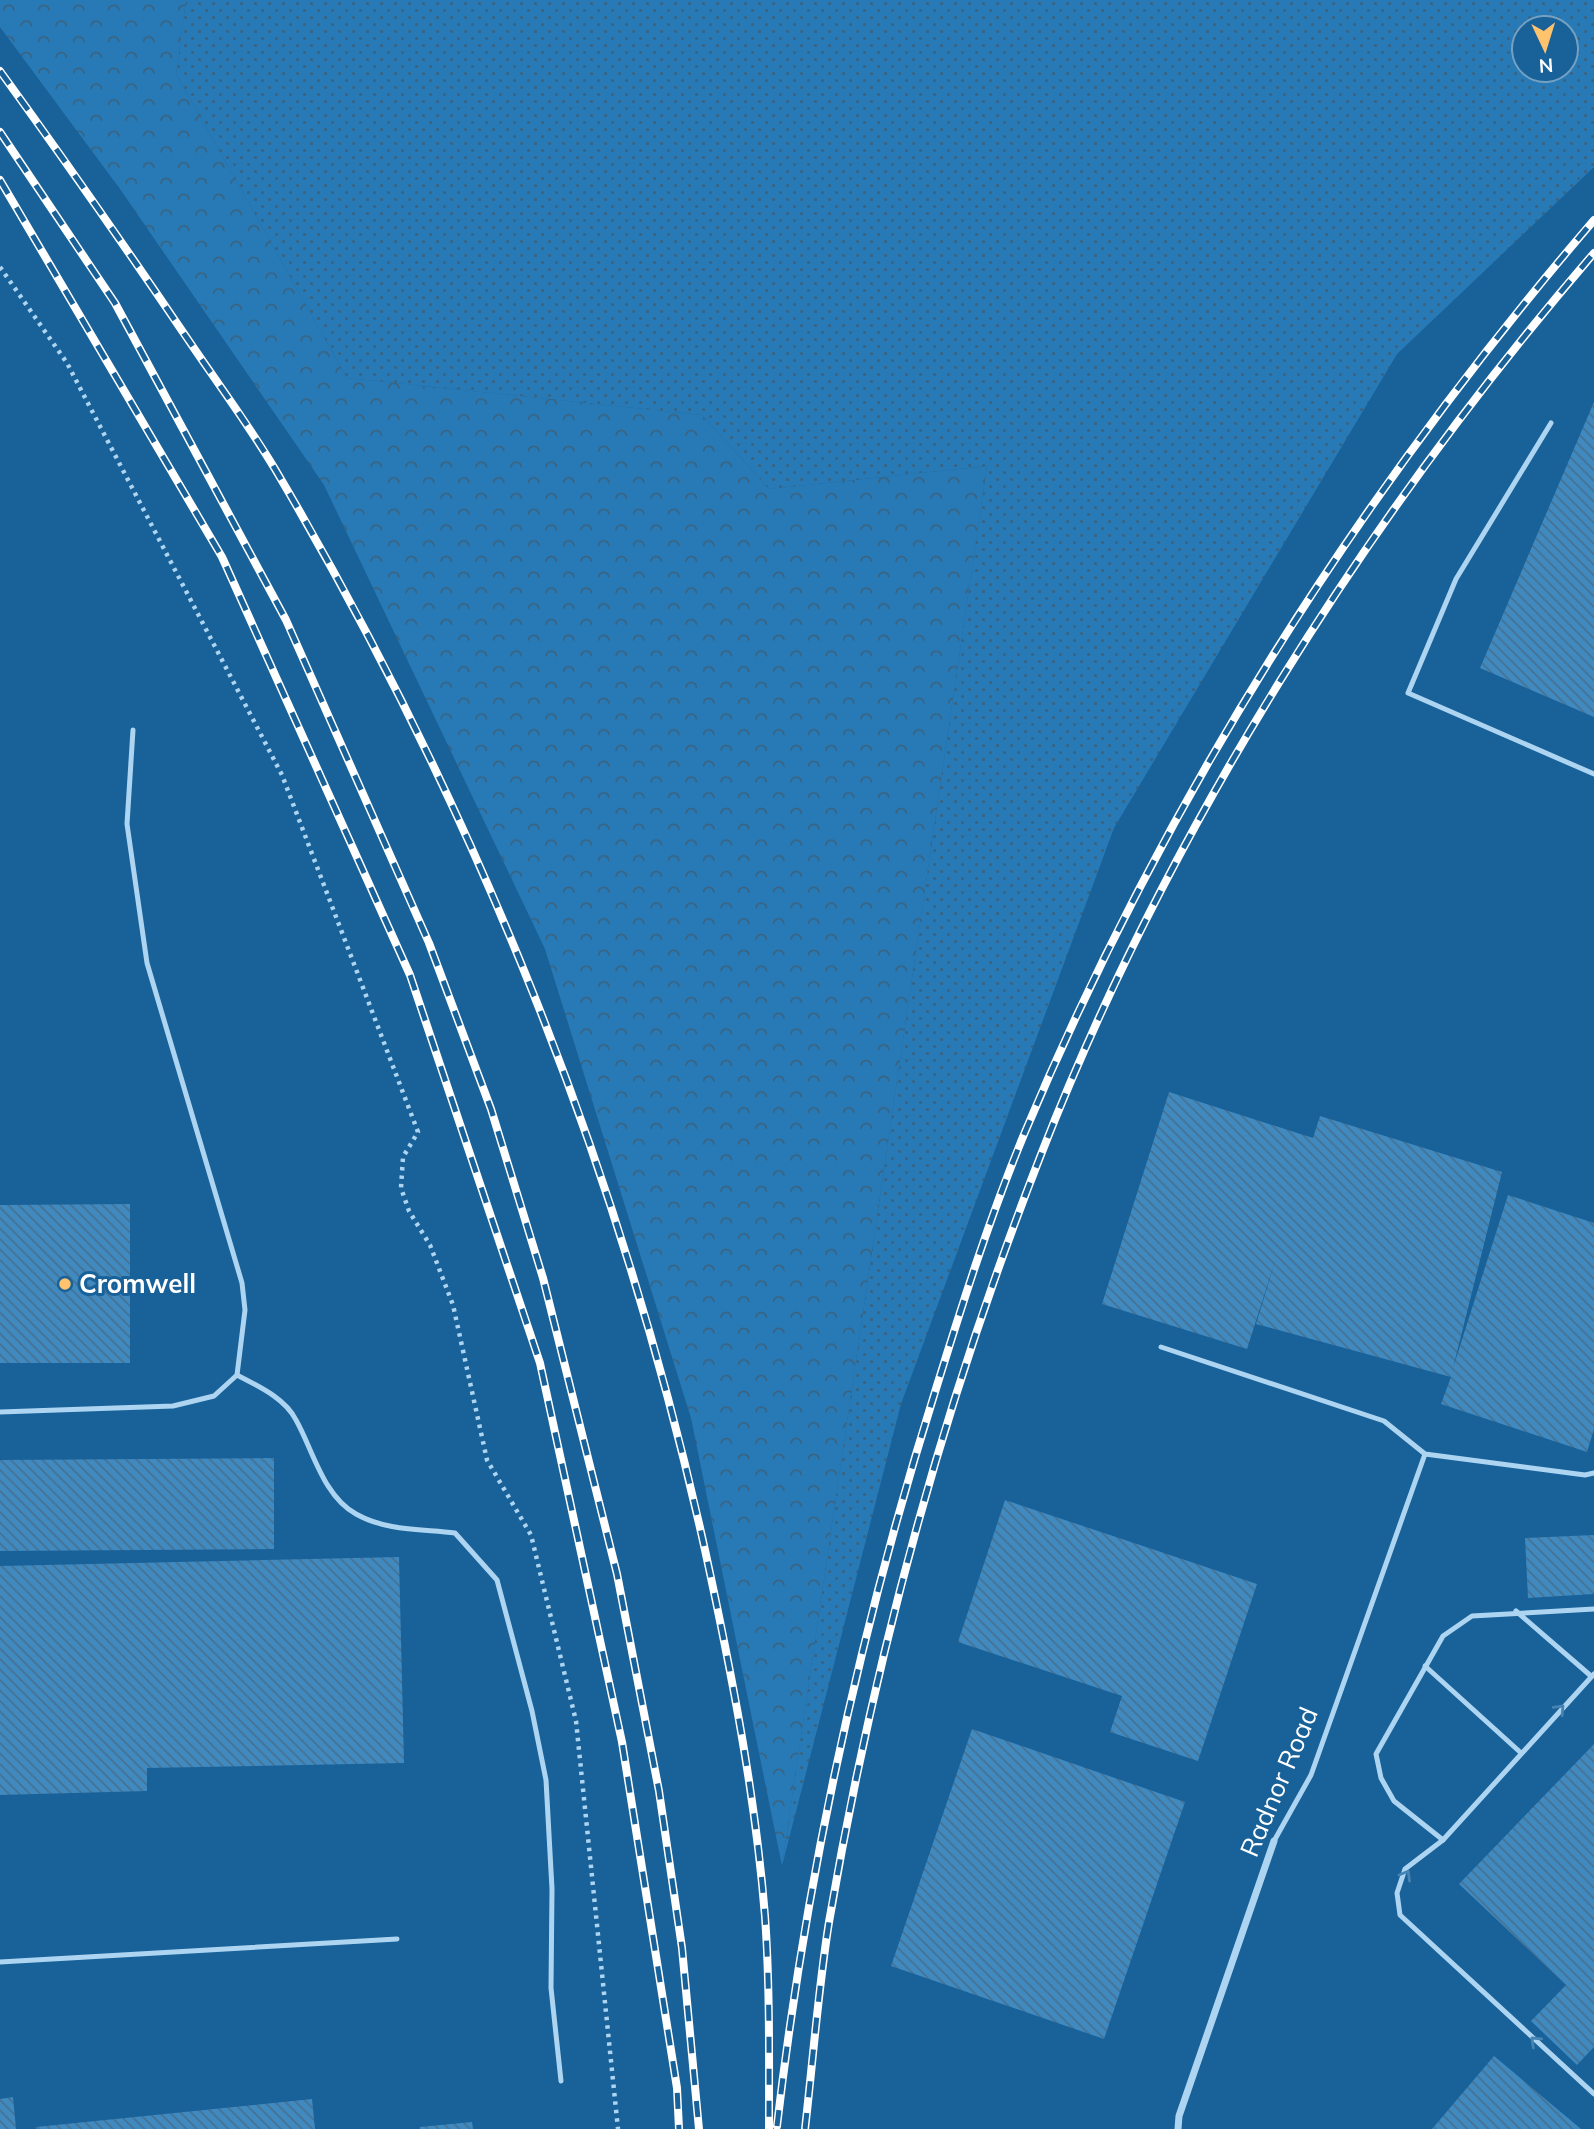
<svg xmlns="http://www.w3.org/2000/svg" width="1594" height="2129" font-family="Mulish,sans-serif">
<defs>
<pattern id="grass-dots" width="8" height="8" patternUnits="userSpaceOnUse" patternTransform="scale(1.75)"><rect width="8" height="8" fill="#277ab6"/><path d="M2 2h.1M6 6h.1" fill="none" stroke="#3a6381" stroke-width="1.8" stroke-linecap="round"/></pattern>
<pattern id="forest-crowns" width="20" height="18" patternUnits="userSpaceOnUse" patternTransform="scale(1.75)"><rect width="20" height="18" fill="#277ab6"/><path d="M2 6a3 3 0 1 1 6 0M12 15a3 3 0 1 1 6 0" fill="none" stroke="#3a6381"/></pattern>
<pattern id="building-back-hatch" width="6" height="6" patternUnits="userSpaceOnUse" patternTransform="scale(1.75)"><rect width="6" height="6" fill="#418ac0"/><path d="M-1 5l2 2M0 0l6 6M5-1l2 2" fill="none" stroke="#457192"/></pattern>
</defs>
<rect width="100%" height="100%" fill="#186199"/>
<path fill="url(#grass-dots)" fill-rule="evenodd" d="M186,0h1408v167l-197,187 -283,474 -213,576 -119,462 205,-1400 -218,23 -67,-74 -355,-37 -171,-304zM1524,28h42v42h-42z"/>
<polygon fill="url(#forest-crowns)" points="0,0 186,0 176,74 347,378 702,415 769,489 987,466 782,1866 691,1418 545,949 324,485 120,189 0,27"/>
<g fill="url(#building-back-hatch)">
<polygon points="1594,402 1594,717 1480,668"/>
<polygon points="1169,1092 1313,1138 1320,1116 1502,1172 1453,1368 1508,1195 1594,1223 1594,1429 1587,1452 1441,1404 1451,1377 1256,1324 1276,1258 1247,1349 1102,1304"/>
<polygon points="130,1204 130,1363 0,1363 0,1205"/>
<polygon points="274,1458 274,1549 0,1551 0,1460"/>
<polygon points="1005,1500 1257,1584 1198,1761 1110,1732 1122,1696 958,1642"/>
<polygon points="1594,1535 1594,1594 1528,1598 1525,1538"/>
<polygon points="399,1557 404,1763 147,1768 147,1791 0,1795 0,1566"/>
<polygon points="972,1729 1185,1802 1104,2039 891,1966"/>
<polygon points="1594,1744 1594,2047 1577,2065 1531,2021 1566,1985 1459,1884"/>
<polygon points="1494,2056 1581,2129 1432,2129"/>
<polygon points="13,2097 16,2129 0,2129 0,2099"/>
<polygon points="312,2099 315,2129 37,2129 36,2127"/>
<polygon points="472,2122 473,2129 420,2129 420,2127"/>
</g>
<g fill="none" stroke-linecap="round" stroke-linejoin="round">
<polyline stroke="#add5f1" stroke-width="4.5" stroke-dasharray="3.5 5" stroke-linecap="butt" points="0,267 67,363 282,775 418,1132 403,1157 401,1188 409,1211 430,1245 453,1305 487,1460 531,1535 576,1721 618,2129"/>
<g stroke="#add5f1" stroke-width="5">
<polyline points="1551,423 1456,579 1408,693 1594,774"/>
<polyline points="1161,1347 1384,1421 1425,1454 1585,1475 1594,1473"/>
<path d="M237,1375c21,11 48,23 59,45 17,30 27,76 60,94 30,17 65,15 99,19l42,47 35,131 14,69 6,109 -1,99 10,93"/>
<polyline points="0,1412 173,1406 214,1396 237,1375 245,1310 242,1283 147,963 127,824 133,730"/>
<polyline points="1516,1611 1591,1676"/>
<polyline points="1425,1666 1520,1752"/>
<polyline points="1594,1674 1443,1840 1405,1869 1397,1893 1400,1915 1594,2094"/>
<polyline points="1443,1840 1394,1801 1381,1778 1376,1754 1443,1636 1472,1616 1594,1609"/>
<polyline points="1274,1841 1311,1775 1425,1454"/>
<polyline points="0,1962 397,1939"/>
</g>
<polyline stroke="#add5f1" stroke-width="7" points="1178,2129 1179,2116 1274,1841"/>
<defs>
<g id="rail">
<path d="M0,71c64,88 126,177 187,267 29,43 61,86 88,131 198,335 346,700 430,1081 26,120 50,242 60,366 5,70 4,142 4,213"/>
<polyline points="0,132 115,303 286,620 429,943 491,1109 543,1278 617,1574 659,1791 682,1948 699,2129"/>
<polyline points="0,180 222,557 410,975 540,1363 622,1742 677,2088 679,2129"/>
<path d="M777,2126c29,-250 83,-495 158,-734 27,-87 55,-176 90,-260 140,-333 334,-638 569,-912"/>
<path d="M805,2129c8,-69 13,-138 24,-207 45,-263 115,-521 213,-770 126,-322 327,-638 552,-899"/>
</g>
</defs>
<use href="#rail" stroke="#fff" stroke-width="8"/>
<use href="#rail" stroke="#186199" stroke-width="5" stroke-dasharray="16" stroke-linecap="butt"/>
</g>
<defs><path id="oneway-chevron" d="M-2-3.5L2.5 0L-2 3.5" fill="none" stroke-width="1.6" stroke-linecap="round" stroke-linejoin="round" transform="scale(1.75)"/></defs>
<g stroke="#4584b3">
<use href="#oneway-chevron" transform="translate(1560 1709) rotate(-47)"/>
<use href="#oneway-chevron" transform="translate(1406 1875) rotate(-60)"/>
<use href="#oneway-chevron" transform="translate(1535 2041) rotate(-137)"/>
</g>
<circle fill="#ffc26d" stroke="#186199" stroke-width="2.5" cx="65" cy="1284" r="7"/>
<g text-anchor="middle" stroke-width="6" stroke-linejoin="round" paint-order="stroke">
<g font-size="26" font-weight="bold" fill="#fff" stroke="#186199" text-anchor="start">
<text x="79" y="1293">Cromwell</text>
</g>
<g font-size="26" fill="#fff" stroke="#186199">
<text transform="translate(1279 1782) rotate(-67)" y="9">Radnor Road</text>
</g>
</g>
<g transform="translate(1545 49) rotate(176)"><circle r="33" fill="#186199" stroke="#74a0c2" stroke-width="2"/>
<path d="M0-5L12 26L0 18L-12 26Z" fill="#ffc26d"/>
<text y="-10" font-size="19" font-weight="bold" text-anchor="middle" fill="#ffffff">N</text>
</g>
</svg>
